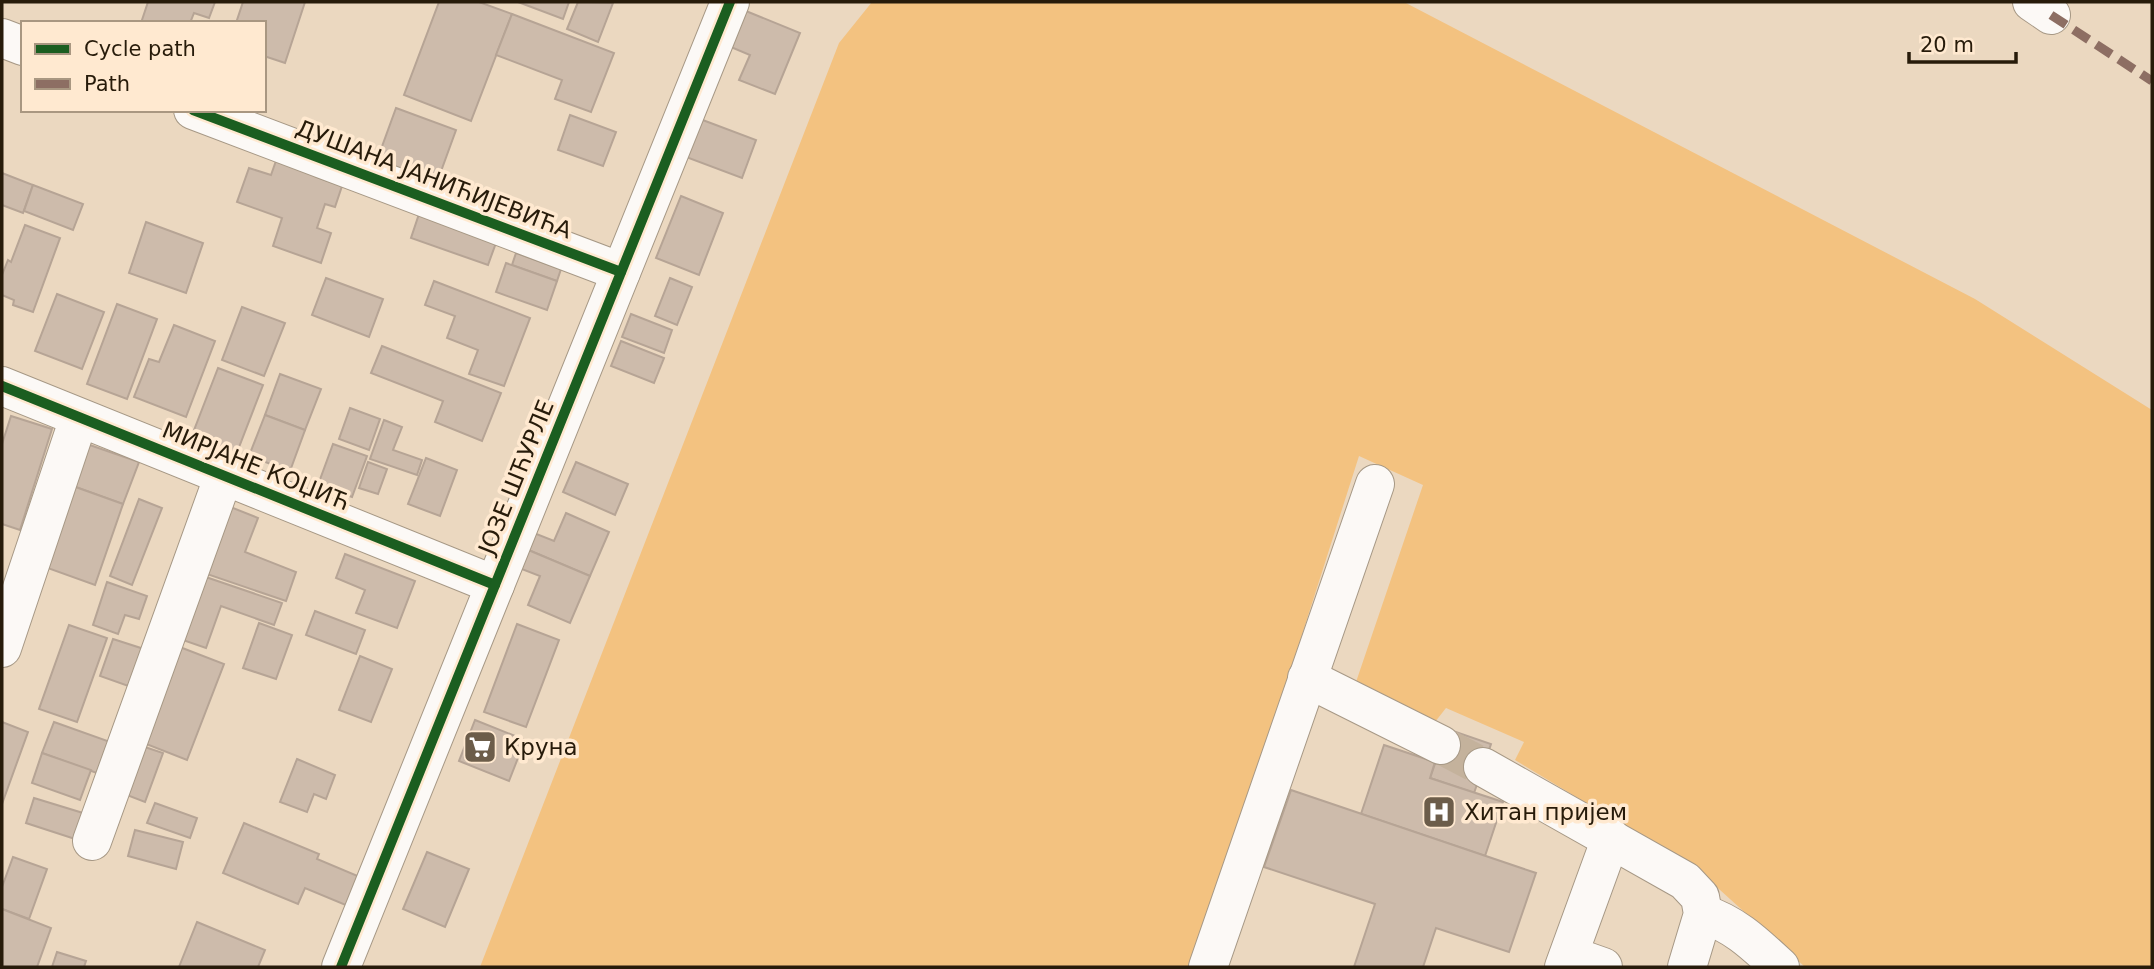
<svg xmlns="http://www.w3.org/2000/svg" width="2154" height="969" font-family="'DejaVu Sans',sans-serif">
<rect width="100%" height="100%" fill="#ebd8c0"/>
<polygon fill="#f3c280" points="872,2 1404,2 1975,299 2152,410 2152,967 1805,967 1699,871 1515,760 1524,742 1446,708 1435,722 1356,682 1423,485 1359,456 1300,641 1191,967 480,967 839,43"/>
<g fill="#cdbbab" stroke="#b6a495" stroke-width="2">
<polygon points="148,2 215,2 209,18 194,13 190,23 141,23"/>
<polygon points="243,2 305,2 285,63 264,56 264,23 236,23"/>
<polygon points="439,2 479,2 512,14 471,121 404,95"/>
<polygon points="518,2 569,2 563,19"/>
<polygon points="578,2 613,3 598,42 567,29"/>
<polygon points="741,9 800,33 775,94 739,80 750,55 726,45"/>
<polygon points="512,14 614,53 591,112 555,99 562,80 496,55"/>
<polygon points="396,108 456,130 436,185 376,163"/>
<polygon points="570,115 616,132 603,166 558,150"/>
<polygon points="700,119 756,140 742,178 686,157"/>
<polygon points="277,158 318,172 316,177 342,186 335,207 325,204 317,228 331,233 321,263 273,246 282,218 237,202 249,168 271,175"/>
<polygon points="2,173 33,185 23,213 2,205"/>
<polygon points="33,185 83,204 73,230 24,211"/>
<polygon points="681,196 723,213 699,275 656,258"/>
<polygon points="419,214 497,240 488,265 411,238"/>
<polygon points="146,222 203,243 186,293 129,273"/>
<polygon points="25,225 60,238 33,312 13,305 14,300 2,295 2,275 8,260 11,262"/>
<polygon points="516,253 561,269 557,281 512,265"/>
<polygon points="506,263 557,281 547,310 496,292"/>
<polygon points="326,278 383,299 369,337 312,315"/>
<polygon points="670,278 692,287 677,325 655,316"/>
<polygon points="434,281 530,318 504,386 469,374 478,350 447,338 455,316 425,305"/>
<polygon points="57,294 104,312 82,369 35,351"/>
<polygon points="117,304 157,319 127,399 87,384"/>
<polygon points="242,307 285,323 264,376 222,360"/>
<polygon points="631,314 672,330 664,353 622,337"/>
<polygon points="174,325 215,341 186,417 134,397 149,359 159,362"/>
<polygon points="621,341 664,358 654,383 611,366"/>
<polygon points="382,346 501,393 482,441 435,422 443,401 371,373"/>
<polygon points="218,368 263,385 236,455 191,438"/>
<polygon points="280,374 321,389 305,430 265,415"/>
<polygon points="350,408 380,419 369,450 339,439"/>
<polygon points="265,415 305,430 290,471 249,456"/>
<polygon points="11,416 52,429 20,530 2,524 2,444"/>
<polygon points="384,420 402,427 393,450 422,460 417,475 370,459"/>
<polygon points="84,443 139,462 123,504 70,485"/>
<polygon points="333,444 367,456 352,497 318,485"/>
<polygon points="426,458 457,470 440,516 408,504"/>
<polygon points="368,462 387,469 378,494 359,488"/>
<polygon points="576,462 628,484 615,515 563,492"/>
<polygon points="70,485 123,504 95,585 42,566"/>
<polygon points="139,499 162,508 132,585 110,576"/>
<polygon points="223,504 258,518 245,552 296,572 286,601 198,571"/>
<polygon points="566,513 609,532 590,576 526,549 534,533 554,541"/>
<polygon points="526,549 590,576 570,623 528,605 540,576 519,568"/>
<polygon points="345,554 415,581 397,628 356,613 365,590 336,578"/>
<polygon points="197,574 282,603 274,625 221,606 206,648 174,637"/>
<polygon points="107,582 147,596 139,619 125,615 118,634 93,625"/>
<polygon points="315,611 365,630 356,654 306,635"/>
<polygon points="259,623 292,635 276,679 243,668"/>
<polygon points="517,624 559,640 526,727 484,712"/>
<polygon points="69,625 107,638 77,722 39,709"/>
<polygon points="113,639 147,650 134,688 100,676"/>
<polygon points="172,644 224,664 187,760 136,740"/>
<polygon points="360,656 392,669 371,722 339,710"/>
<polygon points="475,720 525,740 509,781 459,761"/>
<polygon points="2,722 28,732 2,804"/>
<polygon points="54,722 116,744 105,776 42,753"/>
<polygon points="1447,729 1491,744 1474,793 1430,778"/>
<polygon points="136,744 163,753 145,802 119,792"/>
<polygon points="1384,745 1435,762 1430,778 1503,802 1485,856 1361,814"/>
<polygon points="42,753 91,770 80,800 32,783"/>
<polygon points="297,759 335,775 326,799 314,794 307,812 280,802"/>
<polygon points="1291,790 1536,873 1509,952 1436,928 1423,967 1354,967 1375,904 1264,867"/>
<polygon points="34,798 83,813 75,839 26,823"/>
<polygon points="155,803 197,818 190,838 147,823"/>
<polygon points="244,823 319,854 317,859 360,877 348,906 305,888 298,904 223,873"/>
<polygon points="135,830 183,842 176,869 128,856"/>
<polygon points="427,852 469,869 445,927 403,909"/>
<polygon points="13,857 47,869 29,919 2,909 2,887"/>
<polygon points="2,909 51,928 37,967 2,967"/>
<polygon points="197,922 265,950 258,967 179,967"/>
<polygon points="57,952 86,961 84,967 52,967"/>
</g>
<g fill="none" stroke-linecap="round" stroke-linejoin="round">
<polyline stroke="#c4b29c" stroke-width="38" stroke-dasharray="38 19" stroke-linecap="butt" points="1441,745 1483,767"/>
<defs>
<g id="minor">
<polyline points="2032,2 2051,15"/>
<polyline points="2,38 23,46"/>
<polyline points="193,110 621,272"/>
<polyline points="2,386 495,585"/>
<polyline points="2,648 79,418"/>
<polyline points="1307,678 1441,745"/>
<polyline points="1483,767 1685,881 1700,897 1703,914 1687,967"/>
<polyline points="92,841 224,475"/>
<path d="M1703,914c32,10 53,31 77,53"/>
<polyline points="1569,955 1603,967"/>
<polyline points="341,967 730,2"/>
<polyline points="1208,967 1375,484"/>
<polyline points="1564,967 1611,838"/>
</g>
</defs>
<use href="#minor" stroke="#a69885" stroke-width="40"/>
<use href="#minor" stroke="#fcf9f6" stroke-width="38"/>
<polyline stroke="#8d6e63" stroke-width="9" stroke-dasharray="18 9" stroke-linecap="butt" points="2051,15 2152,81"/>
<defs>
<g id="cycleway">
<polyline points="193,110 621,272"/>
<polyline points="2,386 495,585"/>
<polyline points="341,967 730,2"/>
</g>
</defs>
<use href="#cycleway" stroke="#ffe9d0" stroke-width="15"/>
<use href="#cycleway" stroke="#1b5e20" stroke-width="10"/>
</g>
<defs>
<symbol id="supermarket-square" viewBox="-11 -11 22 22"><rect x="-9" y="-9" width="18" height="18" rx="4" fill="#6c5d4a" stroke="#ffe9d0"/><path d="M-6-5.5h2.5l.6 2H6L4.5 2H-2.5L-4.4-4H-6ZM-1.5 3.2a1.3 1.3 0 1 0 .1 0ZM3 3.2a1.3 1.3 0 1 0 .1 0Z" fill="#fff"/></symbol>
<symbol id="hospital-square" viewBox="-11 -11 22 22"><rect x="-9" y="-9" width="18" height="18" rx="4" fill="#6c5d4a" stroke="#ffe9d0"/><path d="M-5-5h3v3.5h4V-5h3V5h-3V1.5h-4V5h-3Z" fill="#fff"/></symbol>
</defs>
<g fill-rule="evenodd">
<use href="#supermarket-square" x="461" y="728" width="38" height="38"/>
<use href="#hospital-square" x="1420" y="793" width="38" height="38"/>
</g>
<g text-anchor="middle" stroke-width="7" stroke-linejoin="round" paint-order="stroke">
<g font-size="23" fill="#271b0a" stroke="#ffe9d0">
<text transform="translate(434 179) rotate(21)" y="8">ДУШАНА ЈАНИЋИЈЕВИЋА</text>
<text transform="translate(256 466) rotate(22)" y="8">МИРЈАНЕ КОЏИЋ</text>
<text transform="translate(516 477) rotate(-68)" y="8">ЈОЗЕ ШЋУРЛЕ</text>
</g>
<g font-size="23" fill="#271b0a" stroke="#ffe9d0" text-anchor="start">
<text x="504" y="755">Круна</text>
<text x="1464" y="820">Хитан пријем</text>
</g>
</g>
<rect width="2154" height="969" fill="none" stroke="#271b0a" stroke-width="7"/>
<rect x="21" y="21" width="245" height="91" fill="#ffe9d0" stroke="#a99781" stroke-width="2"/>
<rect x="35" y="44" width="35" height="10" fill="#1b5e20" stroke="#a99781" stroke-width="2"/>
<text x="84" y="56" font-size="21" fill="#271b0a">Cycle path</text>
<rect x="35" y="79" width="35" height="10" fill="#8d6e63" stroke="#a99781" stroke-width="2"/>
<text x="84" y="91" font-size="21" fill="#271b0a">Path</text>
<path d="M1909 52v10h107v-10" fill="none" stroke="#271b0a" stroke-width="3.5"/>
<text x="1920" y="52" font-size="21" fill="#271b0a" stroke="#ffe9d0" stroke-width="5" paint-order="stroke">20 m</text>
</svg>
